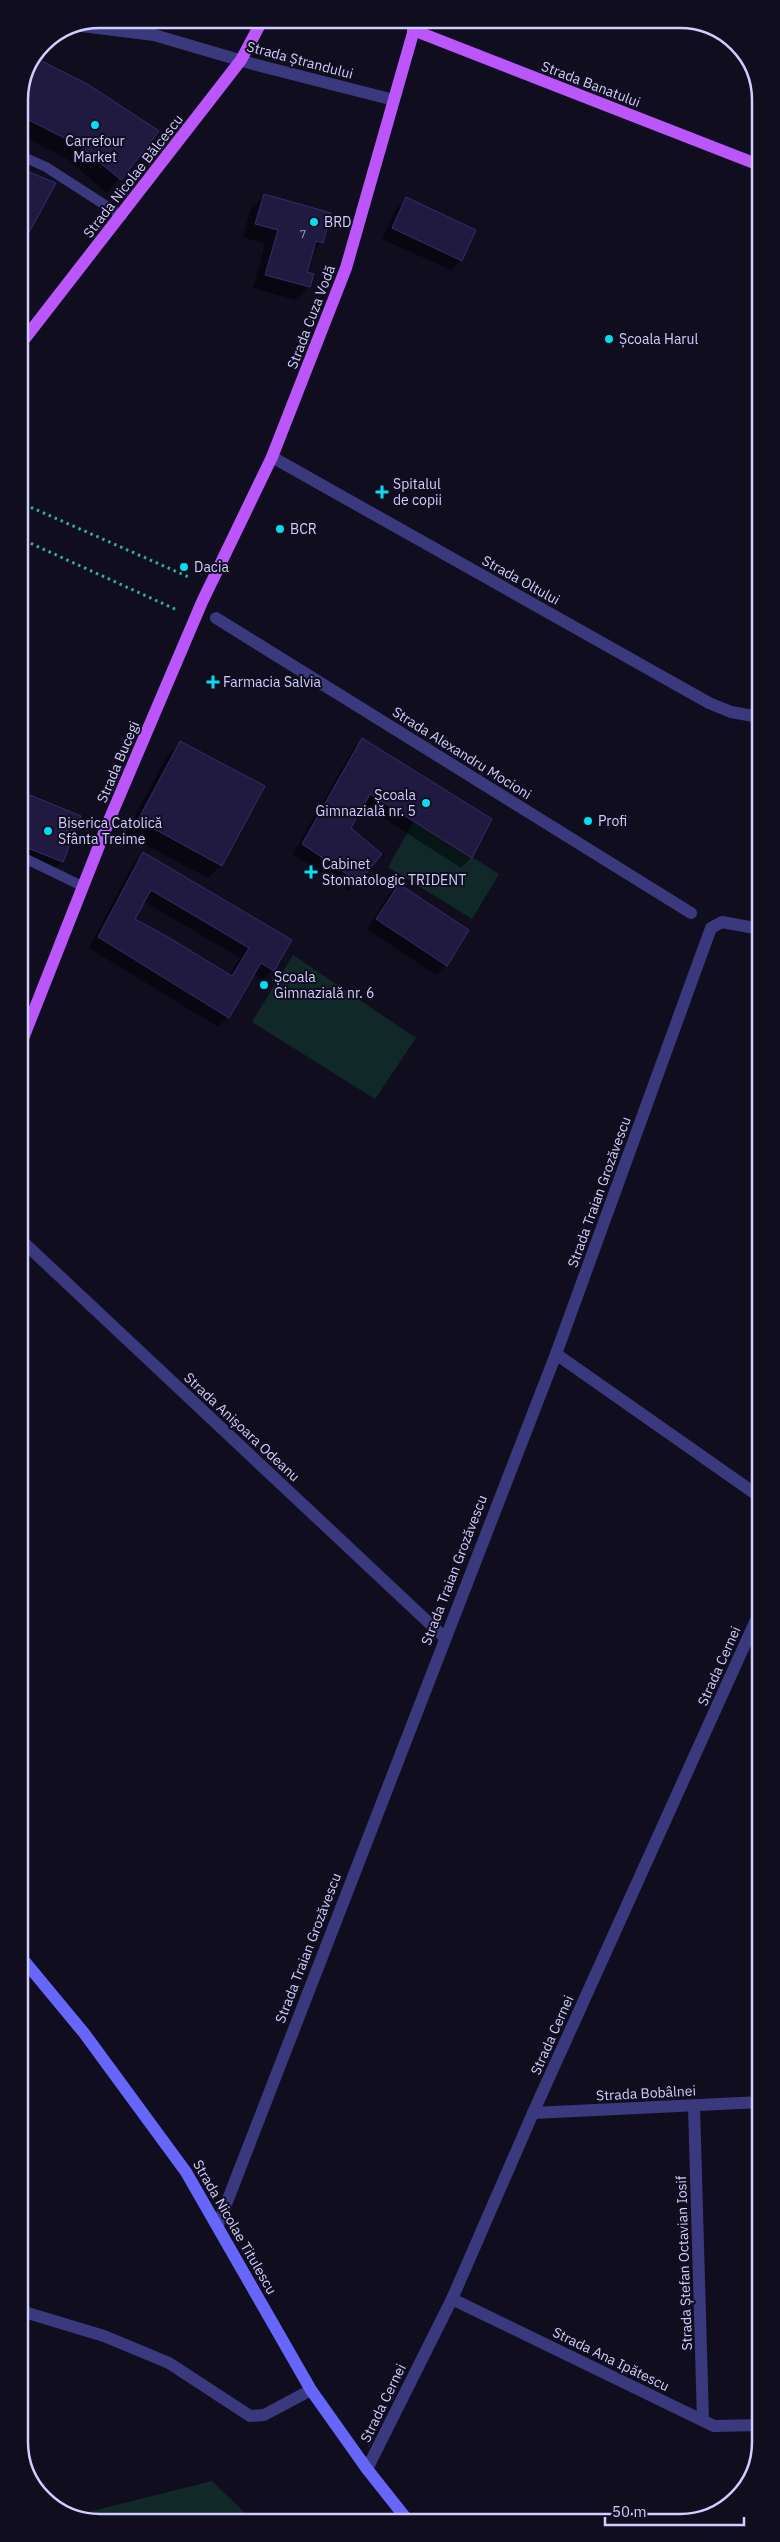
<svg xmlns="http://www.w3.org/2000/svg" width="780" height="2542" font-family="'IBM Plex Sans',sans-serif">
<rect width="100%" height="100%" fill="#100d1f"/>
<g fill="#102928">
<polygon points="414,821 499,874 472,919 388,867"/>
<polygon points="293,955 416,1038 375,1099 252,1022"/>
<polygon points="212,2481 254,2522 94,2523 76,2515"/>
</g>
<g fill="#0007" fill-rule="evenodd">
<polygon points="36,59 157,132 107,193 67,159 19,134 19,100"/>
<polygon points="265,195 322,242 311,252 305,273 312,275 309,287 295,300 253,288 265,244 243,237 251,208"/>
<polygon points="406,199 461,260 451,270 382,239 396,209"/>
<polygon points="363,739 490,819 471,858 461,868 363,805 349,829 358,881 348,891 293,854 353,749"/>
<polygon points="181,742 221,865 208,878 125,834 167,756"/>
<polygon points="20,793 80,817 62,861 51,872 20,859"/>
<path d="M143,854l147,87 -17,29 -10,10 -10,-6 -25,43 -10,10 -129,-79 44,-84zM143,901l97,57 -11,17 -96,-55z"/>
<polygon points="399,885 467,930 446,965 436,975 367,929 389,895"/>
</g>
<g fill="#211a40" stroke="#372c6b" fill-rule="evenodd">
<polygon points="36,58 89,85 159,131 121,180 80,146 19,115 19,100"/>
<polygon points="19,168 56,183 19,251"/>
<polygon points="264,194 331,213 323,243 316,241 307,272 314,274 310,287 265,275 278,230 255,224"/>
<polygon points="406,197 476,230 462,261 392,228"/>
<polygon points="362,738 492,819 472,858 370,794 351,828 382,854 359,882 302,844"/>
<polygon points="180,741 265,786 222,866 138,820"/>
<polygon points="20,791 81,816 63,862 20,845"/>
<path d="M143,852l149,88 -18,31 -13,-8 -32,55 -131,-81zM151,890l98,58 -17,28 -64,-39 -33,-18z"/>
<polygon points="399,884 469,930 447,966 376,919"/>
</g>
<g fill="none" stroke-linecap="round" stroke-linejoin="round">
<g stroke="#30aea4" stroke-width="3" stroke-dasharray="2.5 4" stroke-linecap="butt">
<polyline points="19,502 191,578"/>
<polyline points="19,538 177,610"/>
</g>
<g stroke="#3a397d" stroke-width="10">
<polyline points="19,155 46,167 122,216"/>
<polyline points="20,856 82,886"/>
</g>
<g stroke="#3a397d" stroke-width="12">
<polyline points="82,26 154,35 253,64 394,100"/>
<polyline points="272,457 709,703 731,712 759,717"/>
<polyline points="216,618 691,913"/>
<polyline points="20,1239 444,1637"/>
<polyline points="556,1354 760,1497"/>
<polyline points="694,2106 703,2420"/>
<polyline points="533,2113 761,2102"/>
<polyline points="218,2225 556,1354 711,928 722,922 760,929"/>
<polyline points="452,2299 714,2426 761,2425"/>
<polyline points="21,2311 104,2336 169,2363 250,2416 264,2415 311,2390"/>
<polyline points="367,2469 452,2299 533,2113 760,1611"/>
</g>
<polyline stroke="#6766fb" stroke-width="12" points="21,1957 84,2033 186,2172 311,2390 367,2469 409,2522"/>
<g stroke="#ba56fb" stroke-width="12">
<polyline points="413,30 759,165"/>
<polyline points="19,346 241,60 263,19"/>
<polyline points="20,1046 110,818 202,602 272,457 346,268 417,19"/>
</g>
</g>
<g fill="#06ddf1" stroke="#100d1f" stroke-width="2">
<circle cx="95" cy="125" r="5"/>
<circle cx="314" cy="222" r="5"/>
<circle cx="609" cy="339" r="5"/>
<path d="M379.5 484.5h5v5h5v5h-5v5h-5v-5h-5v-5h5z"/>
<circle cx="280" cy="529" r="5"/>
<circle cx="184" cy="567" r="5"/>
<path d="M210.5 674.5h5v5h5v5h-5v5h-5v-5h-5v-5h5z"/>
<circle cx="426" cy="803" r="5"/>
<circle cx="588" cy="821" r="5"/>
<circle cx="48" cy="831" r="5"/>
<path d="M308.5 864.5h5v5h5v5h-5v5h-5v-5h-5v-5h5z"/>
<circle cx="264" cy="985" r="5"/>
</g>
<g text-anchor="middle" stroke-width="4" stroke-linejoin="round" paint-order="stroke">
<g font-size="11" fill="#a5a0ce">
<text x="303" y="238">7</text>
</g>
<g font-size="14" fill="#d1cdfe" stroke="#100d1f">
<text transform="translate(300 60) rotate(15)" y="5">Strada Ștrandului</text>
<text transform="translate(591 84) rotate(21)" y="5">Strada Banatului</text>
<text transform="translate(133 176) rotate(-52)" y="5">Strada Nicolae Bălcescu</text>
<text transform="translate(311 317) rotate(-69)" y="5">Strada Cuza Vodă</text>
<text transform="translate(521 580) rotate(29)" y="5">Strada Oltului</text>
<text transform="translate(462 753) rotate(32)" y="5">Strada Alexandru Mocioni</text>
<text transform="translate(118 762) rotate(-67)" y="5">Strada Bucegi</text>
<text transform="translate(599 1192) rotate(-70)" y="5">Strada Traian Grozăvescu</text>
<text transform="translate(242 1427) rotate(43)" y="5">Strada Anișoara Odeanu</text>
<text transform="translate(454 1570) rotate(-69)" y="5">Strada Traian Grozăvescu</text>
<text transform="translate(719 1666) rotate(-66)" y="5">Strada Cernei</text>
<text transform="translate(308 1948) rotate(-69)" y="5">Strada Traian Grozăvescu</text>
<text transform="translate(552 2035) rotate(-66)" y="5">Strada Cernei</text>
<text transform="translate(646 2093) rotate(-3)" y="5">Strada Bobâlnei</text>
<text transform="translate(235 2227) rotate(60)" y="5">Strada Nicolae Titulescu</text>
<text transform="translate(684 2263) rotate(-92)" y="5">Strada Ștefan Octavian Iosif</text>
<text transform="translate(611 2359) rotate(26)" y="5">Strada Ana Ipătescu</text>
<text transform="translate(383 2403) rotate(-64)" y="5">Strada Cernei</text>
</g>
<g font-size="14" fill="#d1cdfe" stroke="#100d1f" text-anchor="start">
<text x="95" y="146" text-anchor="middle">Carrefour<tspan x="95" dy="16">Market</tspan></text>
<text x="324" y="227">BRD</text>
<text x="619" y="344">Școala Harul</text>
<text x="393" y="489">Spitalul<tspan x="393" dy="16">de copii</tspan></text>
<text x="290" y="534">BCR</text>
<text x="194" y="572">Dacia</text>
<text x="223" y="687">Farmacia Salvia</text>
<text x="416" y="800" text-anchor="end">Școala<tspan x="416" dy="16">Gimnazială nr. 5</tspan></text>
<text x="598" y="826">Profi</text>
<text x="58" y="828">Biserica Catolică<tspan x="58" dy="16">Sfânta Treime</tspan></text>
<text x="322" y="869">Cabinet<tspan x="322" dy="16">Stomatologic TRIDENT</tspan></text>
<text x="274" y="982">Școala<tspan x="274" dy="16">Gimnazială nr. 6</tspan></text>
</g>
</g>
<path d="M0 0H780V2542H0ZM100 28H680A72 72 0 0 1 752 100V2442A72 72 0 0 1 680 2514H100A72 72 0 0 1 28 2442V100A72 72 0 0 1 100 28Z" fill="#100d1f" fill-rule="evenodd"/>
<path fill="none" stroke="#d1cdfe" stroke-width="2.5" d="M100 28H680A72 72 0 0 1 752 100V2442A72 72 0 0 1 680 2514H100A72 72 0 0 1 28 2442V100A72 72 0 0 1 100 28Z"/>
<path d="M605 2517v8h139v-8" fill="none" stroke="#d1cdfe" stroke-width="2.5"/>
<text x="612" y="2517" font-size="15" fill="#d1cdfe" stroke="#100d1f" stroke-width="4" paint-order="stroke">50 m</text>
</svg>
